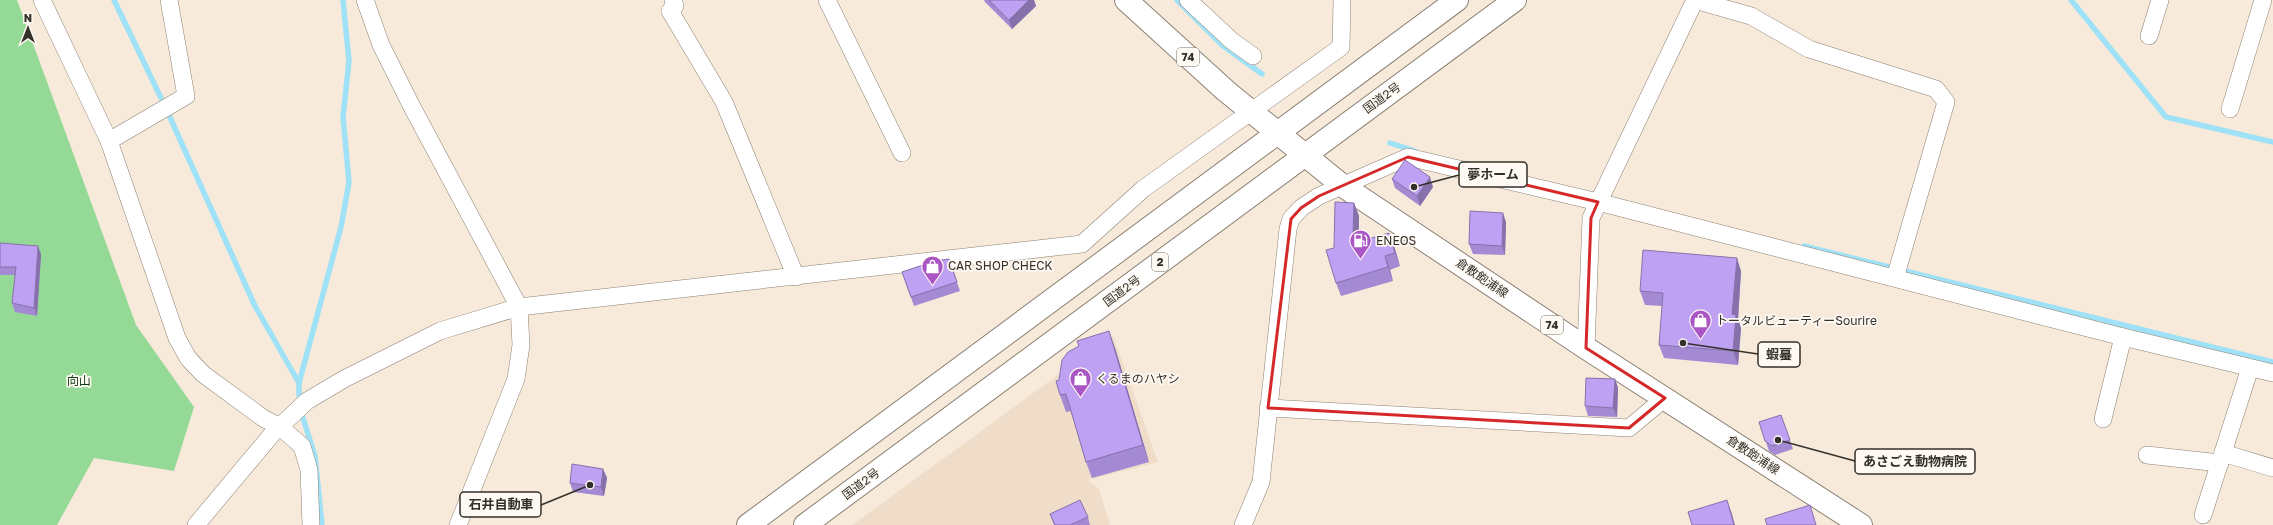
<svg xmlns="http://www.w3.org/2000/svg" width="2273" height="525" font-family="'Golos Text','Noto Sans JP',sans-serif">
<rect width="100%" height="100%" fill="#f7eadb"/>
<polygon fill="#efddc9" points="1113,335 1158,462 1088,480 1099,489 1110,525 852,525"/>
<polygon fill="#95d996" points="0,0 17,0 136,325 194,407 174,471 94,458 57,525 0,525"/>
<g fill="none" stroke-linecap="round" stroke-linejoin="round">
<g stroke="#9fe1f6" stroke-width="5.5">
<polyline points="114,0 161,98"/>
<polyline points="1177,0 1222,45 1262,74"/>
<polyline points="2071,0 2166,117 2273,142"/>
<polyline points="168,113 255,306 299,383"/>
<polyline points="1390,143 1415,151"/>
<polyline points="1804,246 2273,362"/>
<polyline points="299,395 299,383 341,227 349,182 343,117 349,61 343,0"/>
<polyline points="303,418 315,456 322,525"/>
</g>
<defs>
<g id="street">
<polyline points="42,0 109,141 177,338 188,358 203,374 263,418 280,427 302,446 309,470 311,525"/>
<polyline points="365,0 381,45 411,105 519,307 521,345 516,379 458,525"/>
<polyline points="673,0 675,6 670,11 724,102 796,277"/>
<polyline points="827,0 902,153"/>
<polyline points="1188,0 1232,41 1253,56"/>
<polyline points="1695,0 1751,16 1809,49 1936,89 1946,102 1895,278"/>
<polyline points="2149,36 2160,0"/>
<polyline points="2230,109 2263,0"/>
<polyline points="109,141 186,96 169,0"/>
<polyline points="1586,348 1591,218 1695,0"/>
<polyline points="1268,408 1629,428 1665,398"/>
<polyline points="2103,419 2123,337"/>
<polyline points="2223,453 2273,468"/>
<polyline points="2147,455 2220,463"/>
<polyline points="2203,515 2250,368"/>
<polyline points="196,525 273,433 307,401 344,379 440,331 519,307 1082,244 1143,189 1341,47 1342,0"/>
<polyline points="1243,525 1261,482 1288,229 1291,219 1301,208 1319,196 1408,157 1598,202 2123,337 2273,373"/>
</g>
<polyline id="primary" points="1126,0 1226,91 1343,186 1586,348 1861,525"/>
<g id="highway">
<polyline points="748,525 1457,0"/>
<polyline points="805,525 1515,0"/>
</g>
</defs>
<use href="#street" stroke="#8c8173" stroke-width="18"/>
<use href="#primary" stroke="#8c8173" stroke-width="24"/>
<use href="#highway" stroke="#8c8173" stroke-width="24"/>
<use href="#street" stroke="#fff" stroke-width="17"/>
<use href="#primary" stroke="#fff" stroke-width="22"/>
<use href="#highway" stroke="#fff" stroke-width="22"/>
</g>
<g fill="#a48ad2">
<polygon points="984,0 1034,0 1036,6 1012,29 985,2"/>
<polygon points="1392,179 1433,187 1420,206 1395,188"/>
<polygon points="1354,203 1359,216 1359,233 1364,240 1394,246 1400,266 1390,270 1393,281 1341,296 1336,283"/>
<polygon points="1506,222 1505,255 1473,254 1469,244"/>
<polygon points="0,243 41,254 37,316 15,312 12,303 15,275 0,275"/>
<polygon points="949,259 960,291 914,306 902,272"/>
<polygon points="1741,271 1738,319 1741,328 1738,365 1664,358 1659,345 1662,306 1645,305 1640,291"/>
<polygon points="1115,348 1149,462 1092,478 1086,462 1071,411 1066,412 1060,395 1059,380"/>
<polygon points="1615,379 1618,388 1617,417 1588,416 1585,406"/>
<polygon points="1781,415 1793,449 1775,455 1769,451 1759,422"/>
<polygon points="603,469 607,478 604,496 573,492 570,483"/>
<polygon points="1050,514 1088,517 1090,525 1054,525"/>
</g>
<g fill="#8671ab">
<polygon points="1029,0 1034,0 1036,6 1012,29 1009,20"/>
<polygon points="1430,177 1433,187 1420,206 1417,196"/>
<polygon points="1354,203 1359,216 1358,246 1353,233"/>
<polygon points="1503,213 1506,222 1505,255 1502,246"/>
<polygon points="1361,233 1366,246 1361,241"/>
<polygon points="1389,233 1394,246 1400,266 1395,253"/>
<polygon points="38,246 41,254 37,316 34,308"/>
<polygon points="1385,256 1390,270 1393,281 1388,267"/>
<polygon points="1737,258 1741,271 1738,319 1741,328 1738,365 1733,351 1732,314"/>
<polygon points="1109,331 1115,348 1149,462 1143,445"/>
<polygon points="1615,379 1618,388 1617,417 1613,408"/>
<polygon points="603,469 607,478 604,496 601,487"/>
<polygon points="1727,500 1732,514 1735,525 1734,525"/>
</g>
<g fill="#bfa1f4" stroke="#8671ab">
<polygon points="989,0 1029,0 1009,20"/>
<polygon points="1405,160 1430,177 1417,196 1392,179"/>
<polygon points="1335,202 1354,203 1353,233 1361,233 1361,241 1389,233 1395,253 1385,256 1388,267 1336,283 1326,250 1334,248"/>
<polygon points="1470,211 1503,213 1502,246 1469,244"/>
<polygon points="0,243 38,246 34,308 12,303 16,267 0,267"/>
<polygon points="1643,250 1737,258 1732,314 1736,315 1733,351 1659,345 1663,293 1640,291"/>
<polygon points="949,259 957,282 911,297 902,272 935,261"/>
<polygon points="1109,331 1143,445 1086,462 1066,394 1060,395 1056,381 1059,380 1062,360 1068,352 1079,346 1077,341"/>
<polygon points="1586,378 1615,379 1613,408 1585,406"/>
<polygon points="1781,415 1790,440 1772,446 1765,441 1759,422"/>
<polygon points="572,464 603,469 601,487 570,483"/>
<polygon points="1080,500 1088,517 1070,525 1055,525 1050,514"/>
<polygon points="1727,500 1734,525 1692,525 1688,512"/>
<polygon points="1810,505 1816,525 1767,525 1765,519"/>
</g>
<path fill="none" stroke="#d62828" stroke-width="3" stroke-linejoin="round" d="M1408,157l190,45 -7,16 -5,130 79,50 -36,30 -361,-20 23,-189 10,-11 18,-12z"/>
<defs>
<symbol id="fuel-pin" viewBox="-11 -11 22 30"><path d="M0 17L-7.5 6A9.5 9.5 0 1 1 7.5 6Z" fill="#aa55c4" stroke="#fef9f3"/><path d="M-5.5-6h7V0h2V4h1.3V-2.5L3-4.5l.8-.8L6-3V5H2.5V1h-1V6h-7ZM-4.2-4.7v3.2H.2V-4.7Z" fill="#fff"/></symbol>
<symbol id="shop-pin" viewBox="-11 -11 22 30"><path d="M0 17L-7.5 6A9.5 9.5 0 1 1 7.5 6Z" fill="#aa55c4" stroke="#fef9f3"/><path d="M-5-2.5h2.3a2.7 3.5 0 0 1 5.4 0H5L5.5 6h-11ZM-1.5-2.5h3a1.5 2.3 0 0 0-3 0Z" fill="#fff"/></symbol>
</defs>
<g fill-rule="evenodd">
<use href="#fuel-pin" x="1348" y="228" width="25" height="34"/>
<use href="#shop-pin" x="920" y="254" width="25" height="34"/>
<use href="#shop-pin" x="1688" y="308" width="25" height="34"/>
<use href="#shop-pin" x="1068" y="366" width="25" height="34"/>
</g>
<g text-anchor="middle" stroke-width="3.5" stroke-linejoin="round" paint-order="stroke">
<g fill="#fef9f3" stroke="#706c66" stroke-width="1">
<rect x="1177" y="48" width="22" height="18" rx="3"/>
<rect x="1152" y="253" width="16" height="18" rx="3"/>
<rect x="1541" y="316" width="22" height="18" rx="3"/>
</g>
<g font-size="11" font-weight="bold" fill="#332f29">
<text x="1188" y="61">74</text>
<text x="1160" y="266">2</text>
<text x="1552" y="329">74</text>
</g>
<g font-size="12" fill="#332f29" stroke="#fef9f3">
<text transform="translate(1382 98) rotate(-36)" y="4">国道2号</text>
<text transform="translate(1482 278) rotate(34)" y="4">倉敷飽浦線</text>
<text transform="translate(1122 291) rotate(-37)" y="4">国道2号</text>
<text transform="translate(1753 455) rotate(33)" y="4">倉敷飽浦線</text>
<text transform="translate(861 484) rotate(-37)" y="4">国道2号</text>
</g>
<g font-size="12" fill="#332f29" stroke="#fef9f3" text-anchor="start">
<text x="1376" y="245">ENEOS</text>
<text x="948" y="270">CAR SHOP CHECK</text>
<text x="1716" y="325">トータルビューティーSourire</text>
<text x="1096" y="383">くるまのハヤシ</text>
</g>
<g font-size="12" fill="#093c10" stroke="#fef9f3">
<text x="79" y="385">向山</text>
</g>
</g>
<path fill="none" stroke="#332f29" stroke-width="1.5" d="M1414 187L1459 175M1683 343L1758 354M1778 440L1855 461M590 485L541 505"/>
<g fill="#332f29" stroke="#fef9f3" stroke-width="1.5">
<circle cx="1414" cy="187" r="4"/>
<circle cx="1683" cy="343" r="4"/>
<circle cx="1778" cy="440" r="4"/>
<circle cx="590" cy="485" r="4"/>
</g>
<g fill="#fef9f3" stroke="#332f29" stroke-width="1.5">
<rect x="1459" y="162" width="68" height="25" rx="4"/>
<rect x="1758" y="342" width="42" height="25" rx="4"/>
<rect x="1855" y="449" width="120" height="25" rx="4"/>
<rect x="460" y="492" width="81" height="25" rx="4"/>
</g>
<g font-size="13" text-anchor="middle" font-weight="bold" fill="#332f29">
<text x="1493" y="179">夢ホーム</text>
<text x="1779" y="359">蝦蟇</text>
<text x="1915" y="466">あさごえ動物病院</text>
<text x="501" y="509">石井自動車</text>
</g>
<g transform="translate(28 28)" stroke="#fef9f3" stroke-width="3" paint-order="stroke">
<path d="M0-3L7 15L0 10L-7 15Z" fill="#332f29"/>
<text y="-6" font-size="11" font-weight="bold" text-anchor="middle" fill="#332f29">N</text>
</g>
</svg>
